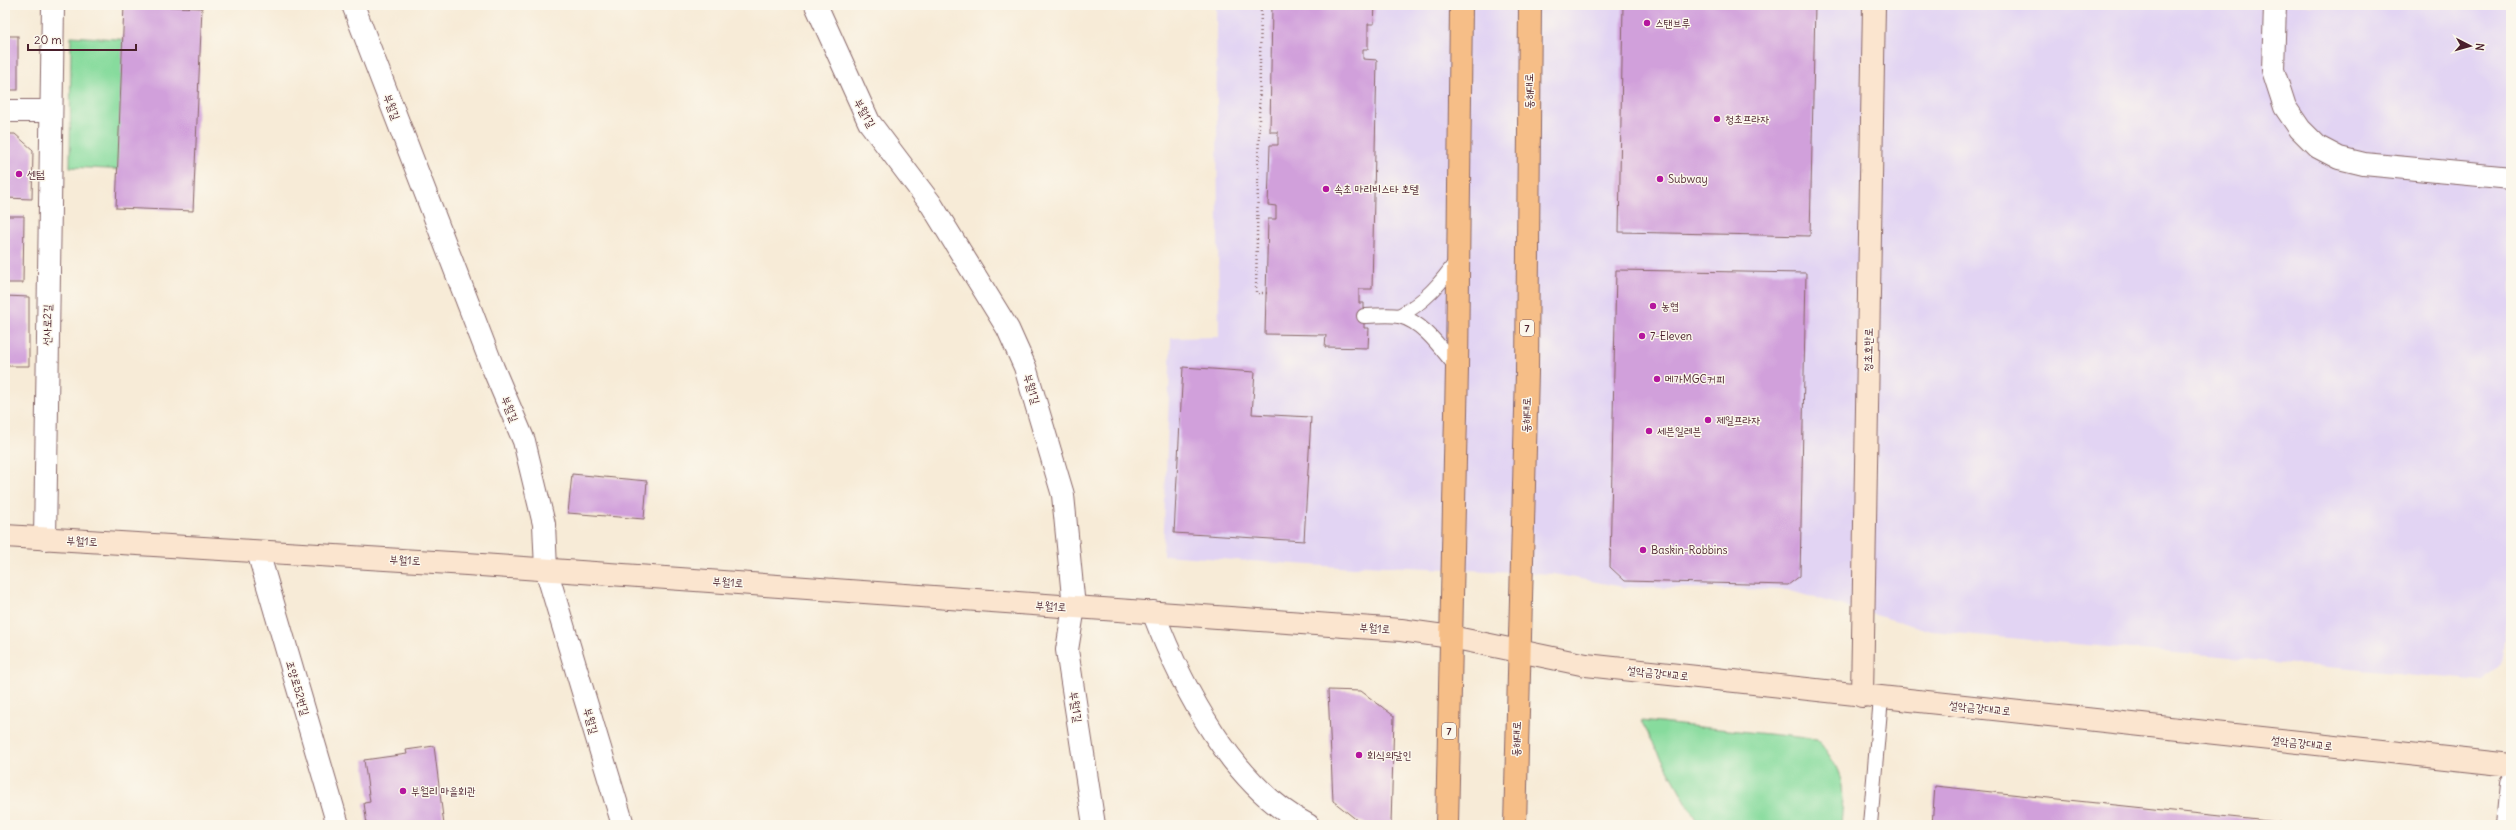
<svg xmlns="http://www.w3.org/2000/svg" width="2516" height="830" font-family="Delius,'Poor Story',sans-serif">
<rect width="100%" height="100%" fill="#fbf7ec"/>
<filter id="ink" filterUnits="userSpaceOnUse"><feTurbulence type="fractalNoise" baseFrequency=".025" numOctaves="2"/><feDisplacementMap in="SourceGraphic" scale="8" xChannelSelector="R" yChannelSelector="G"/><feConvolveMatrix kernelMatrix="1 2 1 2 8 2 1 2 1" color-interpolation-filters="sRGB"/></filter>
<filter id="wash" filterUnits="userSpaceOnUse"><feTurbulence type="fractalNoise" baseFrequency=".012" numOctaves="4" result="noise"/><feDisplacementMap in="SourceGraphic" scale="16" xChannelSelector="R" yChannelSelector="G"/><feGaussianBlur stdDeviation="0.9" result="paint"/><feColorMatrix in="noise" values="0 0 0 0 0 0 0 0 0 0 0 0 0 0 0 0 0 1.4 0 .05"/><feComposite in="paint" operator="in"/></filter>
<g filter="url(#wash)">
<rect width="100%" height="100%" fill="#f7ebd7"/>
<polygon fill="#e2d4f3" points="1216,5 2511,5 2511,580 2501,664 2483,681 1932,631 1787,590 1623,587 1554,574 1364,565 1354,568 1163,555 1171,338 1219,337"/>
<g fill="#87db9d" stroke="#687d64">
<polygon points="71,36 132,40 127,170 70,167"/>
<path d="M1641,721l176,18c27,34 28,44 24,86h-142z"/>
</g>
<g id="blocks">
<g fill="#d1a0db">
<polygon points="124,5 202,8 193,211 116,208"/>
<polygon points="1272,5 1375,5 1374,24 1368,24 1368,49 1363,49 1363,59 1377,60 1372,289 1359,289 1359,303 1364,303 1364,328 1369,328 1368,348 1325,347 1326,335 1265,334 1268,219 1276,219 1276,206 1268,205 1270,145 1278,145 1278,132 1270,132"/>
<polygon points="1623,5 1815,5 1810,236 1619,232"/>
<rect x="5" y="36" width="13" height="54"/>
<polygon points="5,134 15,134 33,150 32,199 5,198"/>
<polygon points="5,216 24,216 23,283 5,283"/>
<polygon points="1616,270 1806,273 1800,576 1788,585 1625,581 1610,567"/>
<polygon points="5,296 29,297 29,366 5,366"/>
<polygon points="1183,367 1255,372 1252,414 1311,417 1304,541 1174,533"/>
<polygon points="572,474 647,481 644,519 568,513"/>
<polygon points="1328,690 1361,691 1394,716 1391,825 1373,825 1358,821 1333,801"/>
<polygon points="434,746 444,825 367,825 364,803 370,802 364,760 407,754 406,750"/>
<polygon points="1935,786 2296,824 2296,825 1932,825"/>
</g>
</g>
</g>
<g filter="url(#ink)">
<use href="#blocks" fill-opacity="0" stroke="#876667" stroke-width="1"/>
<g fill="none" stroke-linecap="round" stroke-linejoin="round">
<defs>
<g id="lane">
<path d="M1364,316c11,0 24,-2 35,0 25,6 43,34 58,52"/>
<path d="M1399,316c26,-14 42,-33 59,-57"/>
<polyline points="1870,825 1881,698"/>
</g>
<g id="street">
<polyline points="353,5 493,368 524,441 544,524 546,569 623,825"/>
<polyline points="816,5 869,122 931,204 1008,329 1025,367 1063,495 1074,607 1067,650 1094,825"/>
<polyline points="2275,5 2273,70 2285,107 2300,129 2318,147 2339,158 2364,164 2511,178"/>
<polyline points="5,111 51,111"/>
<polyline points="45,539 53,5"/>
<polyline points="258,552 338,825"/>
<path d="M1153,612c29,76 80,175 155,213"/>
<polyline points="2507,825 2511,784"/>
</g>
<g id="secondary">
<polyline points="5,536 467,564 1401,630 1451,637 1586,665 2511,765"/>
<polyline points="1862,696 1874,5"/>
</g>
<g id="primary">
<polyline points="1447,825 1457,368 1461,5"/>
<polyline points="1515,825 1527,372 1530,5"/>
</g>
</defs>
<use href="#lane" stroke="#876667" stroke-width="16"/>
<use href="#street" stroke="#876667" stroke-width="24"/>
<use href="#secondary" stroke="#876667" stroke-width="24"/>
<use href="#primary" stroke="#876667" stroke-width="24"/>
<polyline stroke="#876667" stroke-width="2.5" stroke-dasharray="1 3" stroke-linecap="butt" points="1261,7 1256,293 1267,293"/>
<use href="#lane" stroke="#fff" stroke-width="14"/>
<use href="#street" stroke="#fff" stroke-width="22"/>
<use href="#secondary" stroke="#fbe5cf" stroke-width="22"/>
<use href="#primary" stroke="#f6be87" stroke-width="22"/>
</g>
</g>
<g fill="#b5179e" stroke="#fbf7ec" stroke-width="1.5">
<circle cx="1647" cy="23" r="4"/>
<circle cx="1717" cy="119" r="4"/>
<circle cx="19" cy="174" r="4"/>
<circle cx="1660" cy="179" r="4"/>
<circle cx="1326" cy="189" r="4"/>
<circle cx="1653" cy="306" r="4"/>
<circle cx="1642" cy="336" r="4"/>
<circle cx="1657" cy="379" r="4"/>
<circle cx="1708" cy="420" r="4"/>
<circle cx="1649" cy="431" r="4"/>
<circle cx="1643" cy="550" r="4"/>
<circle cx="1359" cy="755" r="4"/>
<circle cx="403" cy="791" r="4"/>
</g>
<g text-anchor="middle" stroke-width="3" stroke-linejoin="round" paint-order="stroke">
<g fill="#fbf7ec" stroke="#7f6065" stroke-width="1">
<rect x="1520" y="320" width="14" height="16" rx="3"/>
<rect x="1442" y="723" width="14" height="16" rx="3"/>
</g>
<g font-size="10" font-weight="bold" fill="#4a1f2b">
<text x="1527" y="332">7</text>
<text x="1449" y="735">7</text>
</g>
<g font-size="11" fill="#4a1f2b" stroke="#fbf7ec" text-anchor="start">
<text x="1655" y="27">스탠브루</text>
<text x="1725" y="123">청초프라자</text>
<text x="27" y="178">센텀</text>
<text x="1668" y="183">Subway</text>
<text x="1334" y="193">속초 마리비스타 호텔</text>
<text x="1661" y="310">농협</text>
<text x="1650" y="340">7-Eleven</text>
<text x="1665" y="383">메가MGC커피</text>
<text x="1716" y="424">제일프라자</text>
<text x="1657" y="435">세븐일레븐</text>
<text x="1651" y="554">Baskin-Robbins</text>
<text x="1367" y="759">회식의달인</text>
<text x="411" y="795">부월리 마을회관</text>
</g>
<g font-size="11" fill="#4a1f2b" stroke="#fbf7ec">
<text transform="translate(1529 91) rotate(-90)" y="4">동해대로</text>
<text transform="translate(392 107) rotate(69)" y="4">부월길</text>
<text transform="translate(865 113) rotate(61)" y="4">부월1길</text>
<text transform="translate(47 325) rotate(-89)" y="4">선사로2길</text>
<text transform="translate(1868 350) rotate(-89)" y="4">청초호반로</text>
<text transform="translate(1032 389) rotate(73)" y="4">부월1길</text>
<text transform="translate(510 409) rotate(67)" y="4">부월길</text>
<text transform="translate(1526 415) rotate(-89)" y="4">동해대로</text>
<text transform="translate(82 541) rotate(3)" y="4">부월1로</text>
<text transform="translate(405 560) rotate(3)" y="4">부월1로</text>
<text transform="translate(728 582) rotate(4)" y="4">부월1로</text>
<text transform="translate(1051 606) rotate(4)" y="4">부월1로</text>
<text transform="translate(1375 628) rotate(4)" y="4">부월1로</text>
<text transform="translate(1658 673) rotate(6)" y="4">설악금강대교로</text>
<text transform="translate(298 688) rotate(74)" y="4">조양로52번길</text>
<text transform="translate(1076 707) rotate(81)" y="4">부월1길</text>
<text transform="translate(1980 708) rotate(6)" y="4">설악금강대교로</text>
<text transform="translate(591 721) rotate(74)" y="4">부월길</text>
<text transform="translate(1516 739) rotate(-88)" y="4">동해대로</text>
<text transform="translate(2302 743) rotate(6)" y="4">설악금강대교로</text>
</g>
</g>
<rect width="2516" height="830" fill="none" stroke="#fbf7ec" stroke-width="20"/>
<g transform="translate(2470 46) rotate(96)" stroke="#fbf7ec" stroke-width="3" paint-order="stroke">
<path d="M0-3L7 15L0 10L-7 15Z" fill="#4a1f2b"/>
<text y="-6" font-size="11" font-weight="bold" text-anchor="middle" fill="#4a1f2b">N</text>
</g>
<path d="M28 44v6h108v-6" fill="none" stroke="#4a1f2b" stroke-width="2"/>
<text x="34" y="44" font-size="12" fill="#4a1f2b" stroke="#fbf7ec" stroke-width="3" paint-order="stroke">20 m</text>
</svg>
